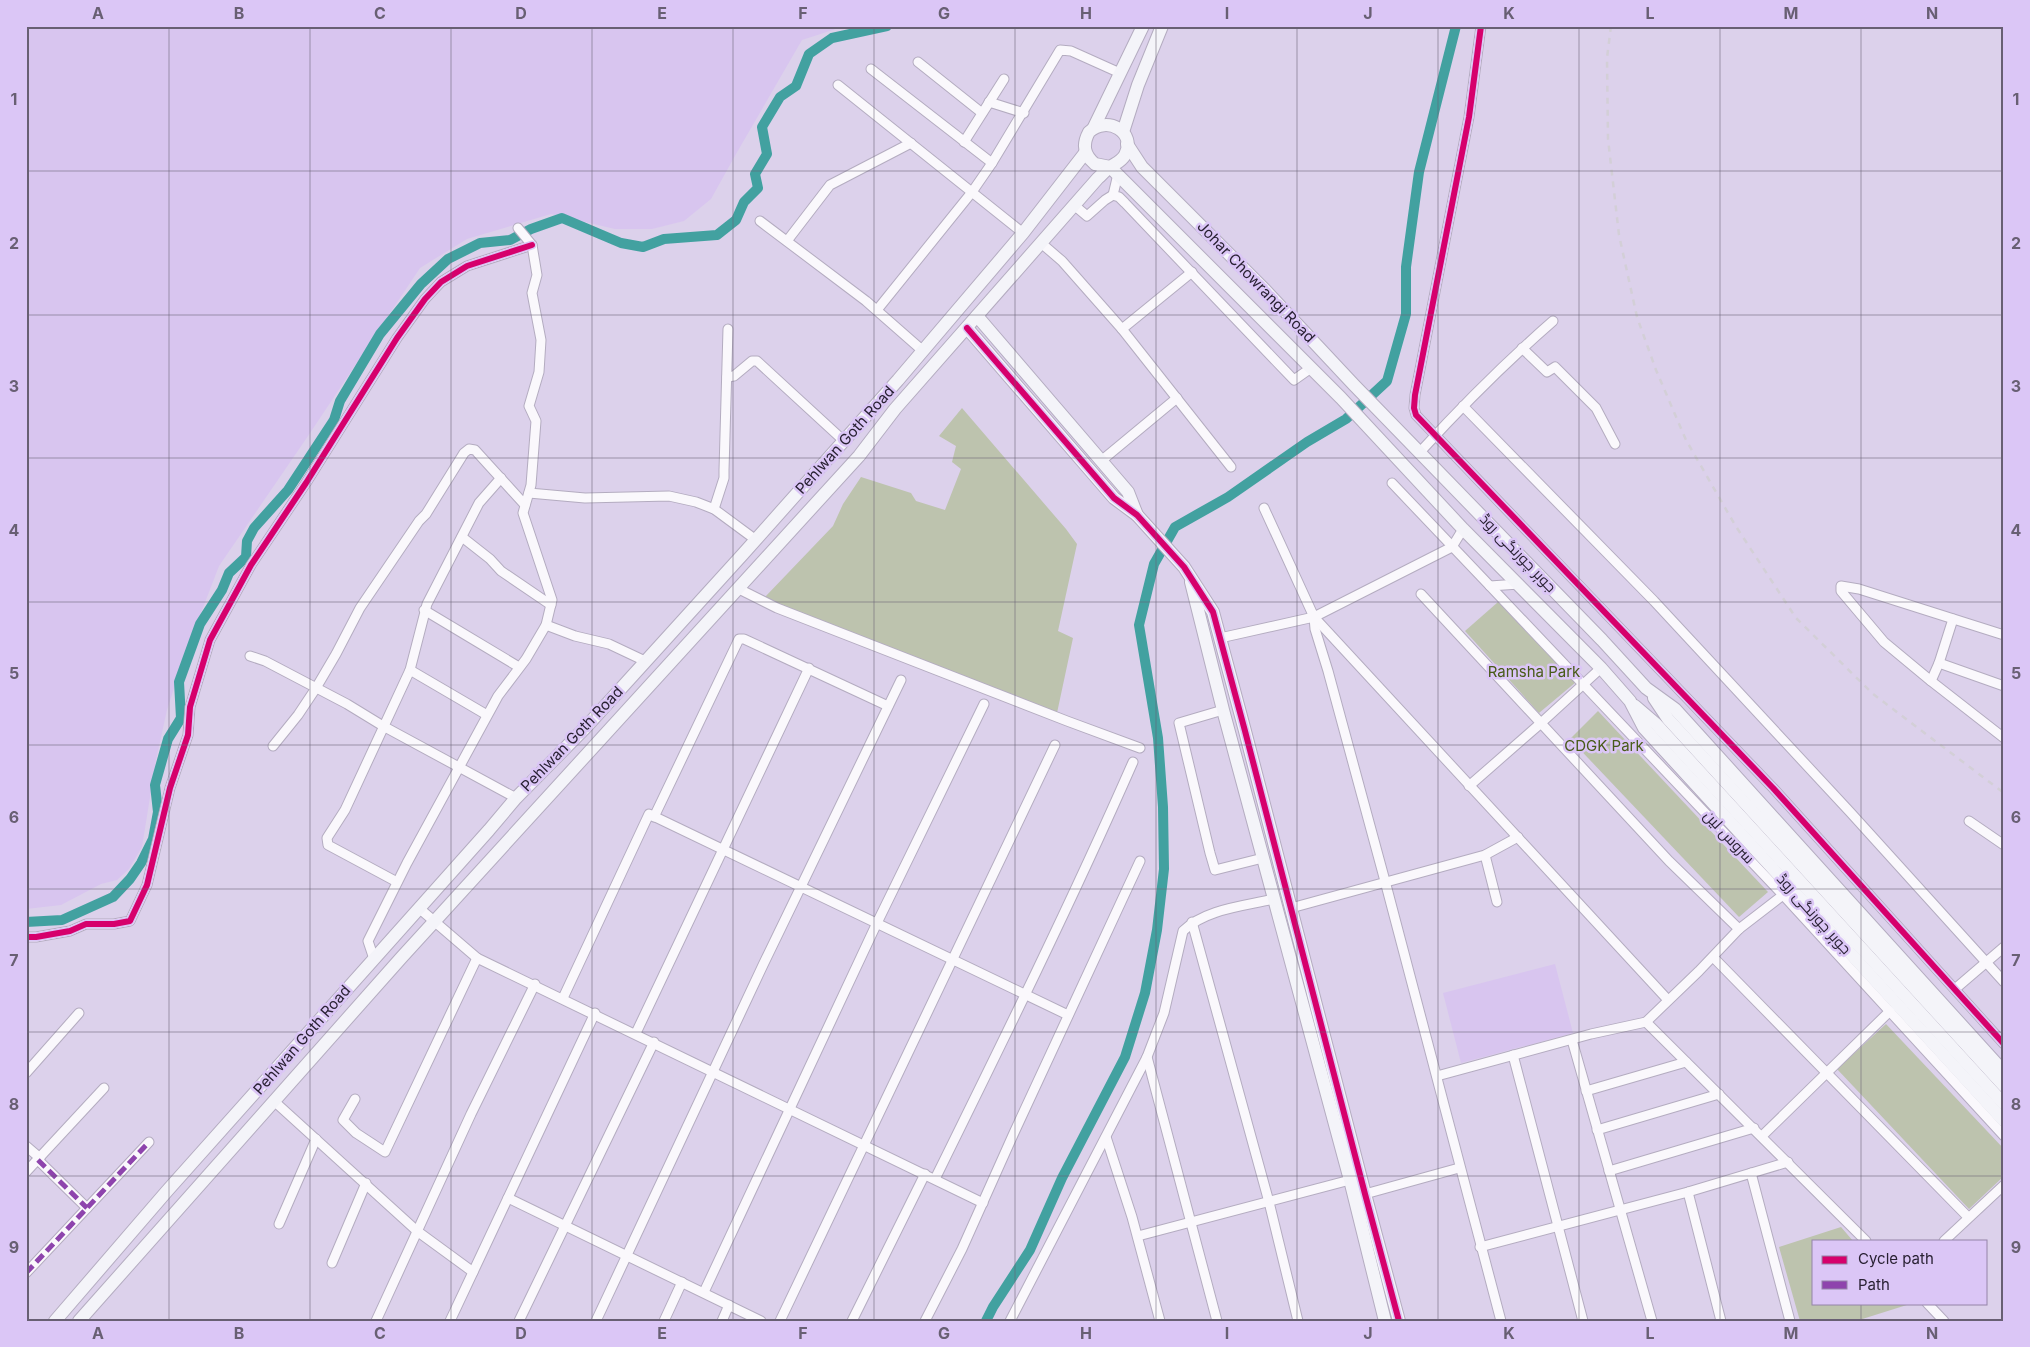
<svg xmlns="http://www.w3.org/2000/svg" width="2030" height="1347" font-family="Inter,Cairo,sans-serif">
<rect width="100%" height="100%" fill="#dcd1eb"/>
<g fill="#d8c5ef">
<polygon points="26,26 845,26 802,40 736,154 711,199 684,221 652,229 615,229 551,214 467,239 420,268 308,436 219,566 184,657 167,710 156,760 142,847 129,869 117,880 101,884 61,905 26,909"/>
<polygon points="1555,964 1573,1033 1461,1063 1443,993"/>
</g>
<g fill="#bdc3ae">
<polygon points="962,408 1066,529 1077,544 1058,631 1073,638 1057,713 797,613 765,597 833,526 843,504 861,477 911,493 916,501 945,510 961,469 952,462 956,446 939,436"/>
<polygon points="1498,602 1576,682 1539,713 1465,631"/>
<polygon points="1598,711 1768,892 1739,917 1570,739"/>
<polygon points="1886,1024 2004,1149 2004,1176 1969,1209 1837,1069"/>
<polygon points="1841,1227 1853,1241 1814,1241 1814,1303 1910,1304 1856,1321 1800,1321 1779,1247"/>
</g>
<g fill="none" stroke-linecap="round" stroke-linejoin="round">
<g stroke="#42a1a0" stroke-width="10">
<polyline points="26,922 62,920 113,897 130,879 141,863 153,839 158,812 155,785 168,739 181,718 179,682 200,624 222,590 229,573 246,557 247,541 254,528 288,490 334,420 340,401 380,334 421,284 448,259 480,243 510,240 531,229 562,218 621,243 643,247 664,239 717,235 736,220 744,202 758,188 755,174 767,154 762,127 780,97 796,86 809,54 832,38 887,26"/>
<polyline points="986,1321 993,1307 1030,1250 1062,1178 1125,1057 1145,993 1157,930 1164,869 1163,807 1158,738 1139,625 1154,564 1175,527 1228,497 1307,442 1346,419 1387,381 1406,314 1406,267 1419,172 1456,26"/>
</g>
<defs>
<g id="street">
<polyline points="1481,26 1469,117 1415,395 1414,408 1416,415 1773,788 2004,1044"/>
<polyline points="918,62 982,113"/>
<polyline points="871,69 992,163"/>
<polyline points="838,85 1023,233"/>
<polyline points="989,102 1024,113"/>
<polyline points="964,142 1004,79"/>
<polyline points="1118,174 1113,195 1119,197 1125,203 1294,380 1311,368"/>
<polyline points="1074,205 1087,216 1105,200 1113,195"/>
<polyline points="760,221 866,301 923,351"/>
<polyline points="787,241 830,185 911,143"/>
<polyline points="1041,243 1062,261 1122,329"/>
<polyline points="1192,272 1122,329 1231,467"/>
<polyline points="877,310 972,192 992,163 1060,50 1071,51 1120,73"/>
<polyline points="1522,348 1547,372 1555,367 1596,408 1615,444"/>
<polyline points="727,377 734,376 752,361 757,361 844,441"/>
<polyline points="1463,406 1654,601 1850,812 2004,982"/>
<path d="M1420,452c42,-46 86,-90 133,-131"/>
<polyline points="1101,461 1177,398"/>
<polyline points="1392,483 1490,586 1519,584"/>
<polyline points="529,493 585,498 669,496 696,502 714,509 756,540"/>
<polyline points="1264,508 1314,617 1668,1000"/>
<polyline points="714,509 724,478 724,470 728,329"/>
<polyline points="462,537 490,559 501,571 551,605"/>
<polyline points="1490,586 1783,895 2004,1136"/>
<polyline points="739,589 777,608 1067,721 1140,748"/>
<polyline points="1421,594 1669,861 1739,929"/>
<polyline points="424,610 519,667"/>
<polyline points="1314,617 1315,629 1328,671 1385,881 1501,1321"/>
<polyline points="546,625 575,636 609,644 645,661"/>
<polyline points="2004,635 1859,589 1841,586 1841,591 1884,642 1931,681 2004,738"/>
<polyline points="1220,638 1314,617 1452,547 1463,529"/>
<polyline points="250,656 265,661 347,704 383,726 516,798"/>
<polyline points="1939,663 2004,686"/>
<polyline points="410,670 487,715"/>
<polyline points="1931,681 1939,663 1953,619"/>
<polyline points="1223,710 1179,723 1210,853 1215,870 1263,858"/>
<polyline points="273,746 298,715 316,688 336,654 360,608 419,521 426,514 464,453 469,449 475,450 525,505"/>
<polyline points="1469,786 1541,723 1601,668"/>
<polyline points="654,817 739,639 744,639 888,706"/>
<polyline points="1969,821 2004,845"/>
<polyline points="1485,855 1497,902"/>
<polyline points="397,882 328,845 327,838 345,810 410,670 427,604 479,503 501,478"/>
<polyline points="1291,908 1485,855 1518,837"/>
<polyline points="420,909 477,958"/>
<polyline points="1192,922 1269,1202 1298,1321"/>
<polyline points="26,937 36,937 70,931 86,924 114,924 130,921 147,885 170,788 188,735 190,707 210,640 251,565 306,483 397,338 425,299 441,282 467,266 532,245"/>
<polyline points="1713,957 1968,1217"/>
<polyline points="374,959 368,941 407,863 498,696 526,659 546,625 552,600 523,513 531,485 536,421 529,406 539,372 541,340 532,293 537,275 532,245 518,228"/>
<polyline points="1955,989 2004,947"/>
<polyline points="563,998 649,814 1068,1015"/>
<polyline points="1646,1022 1866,1241"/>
<polyline points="636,1033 809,668"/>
<polyline points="1572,1040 1652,1321"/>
<polyline points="1513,1055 1583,1321"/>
<polyline points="1147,1057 1217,1321"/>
<polyline points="26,1073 79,1013"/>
<polyline points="1437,1076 1591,1034 1646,1022 1699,971 1739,929 1783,895"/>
<polyline points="1586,1091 1686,1062"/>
<polyline points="355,1099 343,1120 356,1133 385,1152 477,958 983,1203"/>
<polyline points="275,1102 417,1231 473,1272"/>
<polyline points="1597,1130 1719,1094"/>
<polyline points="1762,1136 1890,1011"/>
<polyline points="1106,1137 1132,1217 1160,1321"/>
<polyline points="26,1146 40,1158"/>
<polyline points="38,1160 87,1208"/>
<polyline points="1609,1171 1754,1128"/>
<polyline points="26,1172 104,1088"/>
<polyline points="1751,1173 1790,1321"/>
<path d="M935,1179c68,-138 136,-276 198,-417"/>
<polyline points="1688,1192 1721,1321"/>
<polyline points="1365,1194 1459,1168"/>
<polyline points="508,1198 761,1321"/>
<polyline points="279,1224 316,1139"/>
<polyline points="1138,1236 1350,1180"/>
<polyline points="1944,1241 2004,1185"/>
<polyline points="1480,1247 1688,1192 1788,1162"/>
<polyline points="332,1263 366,1183"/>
<polyline points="26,1273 149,1142"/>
<polyline points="704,1292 876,925 984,704"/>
<polyline points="1927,1303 1944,1321"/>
<polyline points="376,1321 471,1114 535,984"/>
<polyline points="450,1321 595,1013"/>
<polyline points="519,1321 654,1042"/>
<polyline points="596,1321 763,965 901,680"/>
<polyline points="664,1321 682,1282"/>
<polyline points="722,1321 729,1305"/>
<polyline points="780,1321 1055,745"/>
<polyline points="852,1321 925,1174"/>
<polyline points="925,1321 962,1249 1013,1135 1140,861"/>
<path d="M1010,1321l137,-264 17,-44 19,-82c22,-22 62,-25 91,-32"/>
</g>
<g id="secondary">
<polyline points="1094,127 1143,26"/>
<polyline points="1123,132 1138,85 1162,26"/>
<polyline points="1127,144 1142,167 1266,291 1354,385 1602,640 1646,688 1675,709 2004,1072"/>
<polyline points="1110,167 1341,398 1463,529 1601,668 1630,701 1644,728 2004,1121"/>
<polyline points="977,316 1128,492 1137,515"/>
<polyline points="967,328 1114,498 1137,515 1184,567 1213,612 1245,731 1365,1194 1399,1321"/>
<polyline points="1191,582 1223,710 1350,1180 1385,1321"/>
<polyline points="1654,698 1668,719 2004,1086"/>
<polyline points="1635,706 1656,724 2004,1104"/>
<polyline points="55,1321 167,1191 489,830 516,798 586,727 743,554 898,380 1023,233 1085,153"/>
<path d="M79,1321l322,-363 458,-502 36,-47 203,-231c4,-3 7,-8 12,-11 6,-4 11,-5 15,-12 12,-23 -18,-40 -36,-23 -7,13 -5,23 6,32l15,3"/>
</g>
</defs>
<use href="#street" stroke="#b4acc0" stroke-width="11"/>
<use href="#secondary" stroke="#b4acc0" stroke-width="14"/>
<use href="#street" stroke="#faf8fc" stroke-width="9"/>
<use href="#secondary" stroke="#f4f4f9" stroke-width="12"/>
<polyline stroke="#d3cfd7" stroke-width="2.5" stroke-dasharray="6 6" stroke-linecap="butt" points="1611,26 1607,58 1608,139 1619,235 1637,317 1656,370 1686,440 1735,525 1796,618 1873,694 2004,793"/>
<g stroke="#8e44ad" stroke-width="5" stroke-dasharray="10 5" stroke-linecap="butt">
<polyline points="38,1160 87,1208"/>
<polyline points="26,1273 149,1142"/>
</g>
<defs>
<g id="cycleway">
<polyline points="1481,26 1469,117 1415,395 1414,408 1416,415 1773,788 2004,1044"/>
<polyline points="967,328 1114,498 1137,515 1184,567 1213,612 1245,731 1365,1194 1399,1321"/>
<polyline points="26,937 36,937 70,931 86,924 114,924 130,921 147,885 170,788 188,735 190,707 210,640 251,565 306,483 397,338 425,299 441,282 467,266 532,245"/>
</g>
</defs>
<use href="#cycleway" stroke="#dbc6f6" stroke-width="9"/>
<use href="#cycleway" stroke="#d6006c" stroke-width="6"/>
</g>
<path fill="none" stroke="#685f73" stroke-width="1" stroke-opacity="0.55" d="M169,26v1295M310,26v1295M451,26v1295M592,26v1295M733,26v1295M874,26v1295M1015,26v1295M1156,26v1295M1297,26v1295M1438,26v1295M1579,26v1295M1720,26v1295M1861,26v1215M26,171h1978M26,315h1978M26,458h1978M26,602h1978M26,745h1978M26,889h1978M26,1032h1978M26,1176h1978M1861,1303v18"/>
<g text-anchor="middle" stroke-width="5" stroke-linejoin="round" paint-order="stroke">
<g font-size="15" fill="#292133" stroke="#dbc6f6">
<text transform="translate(1256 282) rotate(46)" y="5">Johar Chowrangi Road</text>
<text transform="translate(845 440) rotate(-48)" y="5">Pehlwan Goth Road</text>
<text transform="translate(1518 553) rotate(46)" y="5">جوہر چورنگی روڈ</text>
<text transform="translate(572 739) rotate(-46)" y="5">Pehlwan Goth Road</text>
<text transform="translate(1729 837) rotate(47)" y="5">سروس لین</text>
<text transform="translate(1814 914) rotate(48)" y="5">جوہر چورنگی روڈ</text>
<text transform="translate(302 1040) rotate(-49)" y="5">Pehlwan Goth Road</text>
</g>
<g font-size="15" fill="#485b18" stroke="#dbc6f6">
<text x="1534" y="677">Ramsha Park</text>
<text x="1604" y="751">CDGK Park</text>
</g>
</g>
<rect width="2030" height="1347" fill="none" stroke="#dbc6f6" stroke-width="55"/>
<rect x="1812" y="1240" width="175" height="65" fill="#dbc6f6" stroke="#9484a8"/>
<rect x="1822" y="1256" width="25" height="8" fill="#d6006c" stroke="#9484a8"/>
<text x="1858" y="1264" font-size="15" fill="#292133">Cycle path</text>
<rect x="1822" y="1281" width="25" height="8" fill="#8e44ad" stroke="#9484a8"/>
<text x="1858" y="1290" font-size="15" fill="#292133">Path</text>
<rect x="28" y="28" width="1974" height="1292" fill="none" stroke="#685f73" stroke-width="2"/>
<g font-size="16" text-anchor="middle" font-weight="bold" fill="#685f73">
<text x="98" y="19">A</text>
<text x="239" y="19">B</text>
<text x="380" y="19">C</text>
<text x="521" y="19">D</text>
<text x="662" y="19">E</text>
<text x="803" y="19">F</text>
<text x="944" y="19">G</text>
<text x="1086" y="19">H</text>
<text x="1227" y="19">I</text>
<text x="1368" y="19">J</text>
<text x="1509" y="19">K</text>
<text x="1650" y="19">L</text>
<text x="1791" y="19">M</text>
<text x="1932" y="19">N</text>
<text x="14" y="105">1</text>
<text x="2016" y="105">1</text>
<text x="14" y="249">2</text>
<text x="2016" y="249">2</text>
<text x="14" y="392">3</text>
<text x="2016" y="392">3</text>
<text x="14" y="536">4</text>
<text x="2016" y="536">4</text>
<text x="14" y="679">5</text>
<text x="2016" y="679">5</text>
<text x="14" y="823">6</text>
<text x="2016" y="823">6</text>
<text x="14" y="966">7</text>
<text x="2016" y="966">7</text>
<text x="14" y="1110">8</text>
<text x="2016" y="1110">8</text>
<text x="14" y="1253">9</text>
<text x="2016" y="1253">9</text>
<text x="98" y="1339">A</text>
<text x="239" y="1339">B</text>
<text x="380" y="1339">C</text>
<text x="521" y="1339">D</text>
<text x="662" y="1339">E</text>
<text x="803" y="1339">F</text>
<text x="944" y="1339">G</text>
<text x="1086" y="1339">H</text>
<text x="1227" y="1339">I</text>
<text x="1368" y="1339">J</text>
<text x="1509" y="1339">K</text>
<text x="1650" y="1339">L</text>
<text x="1791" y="1339">M</text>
<text x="1932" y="1339">N</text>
</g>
</svg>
